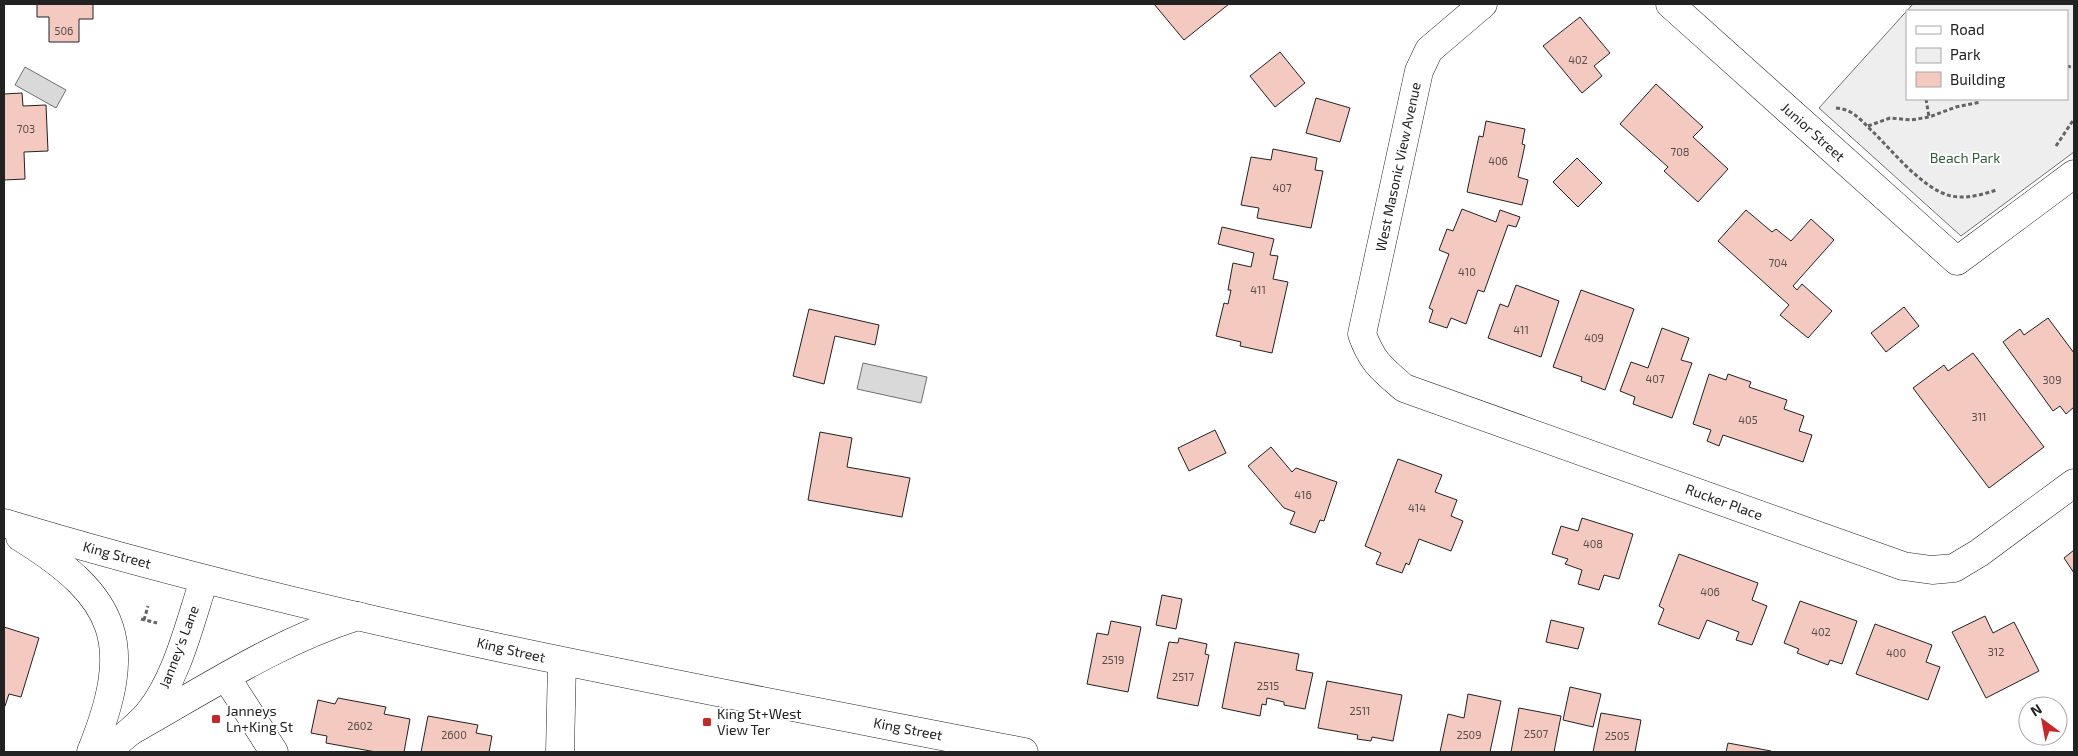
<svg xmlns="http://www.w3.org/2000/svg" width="2078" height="756" font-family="'Exo 2',sans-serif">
<rect width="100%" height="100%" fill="#fff"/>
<path fill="#eee" stroke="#6f6f6f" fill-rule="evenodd" d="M1913,4h161v148l-113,84 -142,-128zM1907,11h160v88h-160z"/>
<g fill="#d9d9d9" stroke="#6f6f6f">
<polygon points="25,67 66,90 56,108 15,85"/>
<polygon points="863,363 927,377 921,403 857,389"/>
</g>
<g fill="#f3c9c0" stroke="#222">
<polygon points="37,4 93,4 93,19 79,19 79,42 49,42 49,17 37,17"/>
<polygon points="1154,4 1229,4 1184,40"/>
<polygon points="1580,17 1610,53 1594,66 1602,76 1582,93 1543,46"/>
<polygon points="1280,52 1305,83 1275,107 1250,76"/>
<polygon points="1656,84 1703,127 1693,137 1728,169 1698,202 1664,171 1668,167 1620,124"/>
<polygon points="22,93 23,106 46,105 48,151 24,152 25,179 4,180 4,94"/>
<polygon points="1316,98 1350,108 1340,142 1306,133"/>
<polygon points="1486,121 1525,129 1522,144 1525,145 1518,177 1528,180 1522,205 1467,192 1479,136 1483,137"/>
<polygon points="1273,149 1317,158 1315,170 1323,171 1311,228 1257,218 1259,208 1241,205 1251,157 1271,160"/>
<polygon points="1577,158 1602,183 1578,207 1553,182"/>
<polygon points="1462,209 1496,222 1500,210 1520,217 1516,227 1508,225 1484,292 1478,290 1466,324 1451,318 1447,328 1429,322 1433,310 1429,308 1449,254 1439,250 1447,229 1453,231"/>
<polygon points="1746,210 1772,232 1776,229 1791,241 1811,219 1834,240 1793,286 1797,290 1802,284 1832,311 1808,338 1780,315 1789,305 1718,241"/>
<polygon points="1222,227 1274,239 1270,255 1278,256 1273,279 1288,282 1272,353 1240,346 1241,342 1216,336 1224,303 1228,304 1231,290 1228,290 1233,263 1251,267 1254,253 1218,244"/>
<polygon points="1516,285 1559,301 1541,357 1488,338 1500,304 1508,307"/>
<polygon points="1581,290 1634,309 1605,390 1581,381 1582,377 1553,367"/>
<polygon points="1904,307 1919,326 1886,352 1871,333"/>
<polygon points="809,309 879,325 875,345 835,336 824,384 793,376"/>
<polygon points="2048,318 2074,353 2074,407 2066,414 2060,406 2053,411 2003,342 2020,329 2024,335"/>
<polygon points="1662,328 1689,338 1681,360 1692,363 1672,418 1633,404 1635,397 1620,391 1631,362 1648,368"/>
<polygon points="1973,353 2044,447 1989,488 1913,388 1944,365 1948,371"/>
<polygon points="1709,374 1726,380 1728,374 1751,382 1749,387 1787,400 1784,409 1804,416 1799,431 1812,435 1803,462 1723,435 1719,446 1707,441 1711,430 1693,424"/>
<polygon points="1215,430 1226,453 1189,471 1178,448"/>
<polygon points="820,432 852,438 847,467 910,478 902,517 808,500"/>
<polygon points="1271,447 1292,472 1296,468 1337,482 1324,521 1320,520 1315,533 1290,524 1295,512 1284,508 1248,466"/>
<polygon points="1398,459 1442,475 1435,492 1457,500 1451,516 1463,521 1451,551 1419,539 1409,565 1406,563 1402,573 1376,564 1381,553 1365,546"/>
<polygon points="1582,518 1633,534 1619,579 1604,575 1599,590 1578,584 1582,570 1565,564 1568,559 1552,554 1561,526 1578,531"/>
<polygon points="2074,550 2074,573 2064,558"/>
<polygon points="1679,554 1758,583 1752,600 1767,606 1752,645 1736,640 1739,632 1707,620 1699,639 1658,624 1664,609 1659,606"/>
<polygon points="1162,595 1182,599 1176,629 1156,625"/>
<polygon points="1800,601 1857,621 1842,664 1830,660 1828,665 1797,653 1799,649 1784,643"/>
<polygon points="1985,616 1993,633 2014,622 2039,671 1986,698 1952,632"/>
<polygon points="1551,620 1584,628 1578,649 1546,642"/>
<polygon points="1111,621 1141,627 1128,692 1087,684 1097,633 1108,635"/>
<polygon points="1875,624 1932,645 1926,662 1940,667 1928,700 1856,674"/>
<polygon points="4,627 39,638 21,697 9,694 5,706 4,706"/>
<polygon points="1179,638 1207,644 1205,654 1209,655 1198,706 1157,698 1169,642 1178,643"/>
<polygon points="1235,642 1299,654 1296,670 1313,673 1305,709 1284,705 1284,702 1267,698 1266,705 1262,704 1260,716 1222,708"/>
<polygon points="1327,681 1402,695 1393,741 1372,737 1371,741 1357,739 1358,735 1318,728"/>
<polygon points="1570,687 1601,694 1593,727 1563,720"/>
<polygon points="1468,694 1501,701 1490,752 1440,752 1448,714 1464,718"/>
<polygon points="338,698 386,707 384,714 410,719 404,752 376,752 326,743 327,736 311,733 318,700 335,704"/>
<polygon points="1519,708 1561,716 1554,752 1511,752"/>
<polygon points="1601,713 1641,720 1635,752 1593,752"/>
<polygon points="428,716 478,725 476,733 492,736 489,752 421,752"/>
<polygon points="1728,743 1771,751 1771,752 1726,752"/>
</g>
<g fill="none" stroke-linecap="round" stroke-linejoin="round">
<defs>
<g id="minor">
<path d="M1483,4l-54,46 -10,21 -57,263c10,28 20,35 42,54l499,178 29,4 22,-2 25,-15 95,-70"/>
<polyline points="1670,4 1957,261 2074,174"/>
<polyline points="226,677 274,752"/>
<polyline points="560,752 562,662"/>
</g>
<g id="major">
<path d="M4,523c334,101 678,162 1020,229"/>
<path d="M20,537c99,61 115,107 71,215"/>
<path d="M131,731c75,-42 145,-89 227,-115"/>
<path d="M105,752c15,-12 30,-23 43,-38 29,-35 42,-92 56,-134"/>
</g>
</defs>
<use href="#minor" stroke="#222" stroke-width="29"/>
<use href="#major" stroke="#222" stroke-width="29"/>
<g stroke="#646464" stroke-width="3" stroke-dasharray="4 2.5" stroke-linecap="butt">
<polyline points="2067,66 2074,68"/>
<polyline points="1926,99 1929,117"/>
<path d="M1836,108c16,1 24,11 35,22 21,20 51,59 80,66 15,3 31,-1 45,-6"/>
<polyline points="1868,126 1890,118 1911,120 1929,117 1956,107 1981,102"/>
<polyline points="2056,146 2074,119"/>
<polyline points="141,619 157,623"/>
<polyline points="144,620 148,606"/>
</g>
<use href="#minor" stroke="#fff" stroke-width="28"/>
<use href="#major" stroke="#fff" stroke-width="28"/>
</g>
<g fill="#c62828" stroke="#fff" stroke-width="2">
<rect x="211" y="714" width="10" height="10" rx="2.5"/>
<rect x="702" y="717" width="10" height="10" rx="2.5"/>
</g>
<g text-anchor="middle" stroke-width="4" stroke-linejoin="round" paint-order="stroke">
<g font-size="11" fill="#564c4a">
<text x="64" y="35">506</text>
<text x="1578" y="64">402</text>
<text x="26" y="133">703</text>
<text x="1680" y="156">708</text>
<text x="1498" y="165">406</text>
<text x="1282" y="192">407</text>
<text x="1778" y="267">704</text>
<text x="1467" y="276">410</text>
<text x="1258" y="294">411</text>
<text x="1521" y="334">411</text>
<text x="1594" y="342">409</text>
<text x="1655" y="383">407</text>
<text x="2052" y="384">309</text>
<text x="1979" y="421">311</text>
<text x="1748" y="424">405</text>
<text x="1303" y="499">416</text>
<text x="1417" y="512">414</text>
<text x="1593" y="548">408</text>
<text x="1710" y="596">406</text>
<text x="1821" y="636">402</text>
<text x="1996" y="656">312</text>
<text x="1896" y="657">400</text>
<text x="1113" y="664">2519</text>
<text x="1183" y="681">2517</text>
<text x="1268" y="690">2515</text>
<text x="1360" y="715">2511</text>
<text x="360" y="730">2602</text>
<text x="1536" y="738">2507</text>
<text x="454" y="739">2600</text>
<text x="1469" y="739">2509</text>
<text x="1617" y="740">2505</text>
</g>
<g font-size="14" fill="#222" stroke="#fff">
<text transform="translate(1813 132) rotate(42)" y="5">Junior Street</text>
<text transform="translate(1398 167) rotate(-78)" y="5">West Masonic View Avenue</text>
<text transform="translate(1724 502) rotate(20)" y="5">Rucker Place</text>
<text transform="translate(117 555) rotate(15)" y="5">King Street</text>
<text transform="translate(179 647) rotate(-69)" y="5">Janney's Lane</text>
<text transform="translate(511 650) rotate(13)" y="5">King Street</text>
<text transform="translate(908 729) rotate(11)" y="5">King Street</text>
</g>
<g font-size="14" fill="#2f5e38" stroke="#fff">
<text x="1965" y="163">Beach Park</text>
</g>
<g font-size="14" fill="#222" stroke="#fff" text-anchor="start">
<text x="226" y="716">Janneys<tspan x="226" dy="16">Ln+King St</tspan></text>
<text x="717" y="719">King St+West<tspan x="717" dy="16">View Ter</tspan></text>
</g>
</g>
<rect width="2078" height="756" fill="none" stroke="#222222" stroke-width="10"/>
<rect x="1906" y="10" width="162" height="90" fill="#ffffff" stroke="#a7a7a7"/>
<rect x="1916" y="26" width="25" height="8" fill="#ffffff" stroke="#a7a7a7"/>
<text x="1950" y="35" font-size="15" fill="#222222">Road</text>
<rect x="1916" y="48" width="25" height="15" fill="#eeeeee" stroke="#a7a7a7"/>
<text x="1950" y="60" font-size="15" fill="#222222">Park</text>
<rect x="1916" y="72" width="25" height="15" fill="#f3c9c0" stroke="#a7a7a7"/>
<text x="1950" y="85" font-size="15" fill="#222222">Building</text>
<g transform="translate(2043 721) rotate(328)"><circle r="24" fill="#ffffff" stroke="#a7a7a7"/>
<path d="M0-4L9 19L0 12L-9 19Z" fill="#c62828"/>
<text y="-8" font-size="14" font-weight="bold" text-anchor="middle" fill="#222222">N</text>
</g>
</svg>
